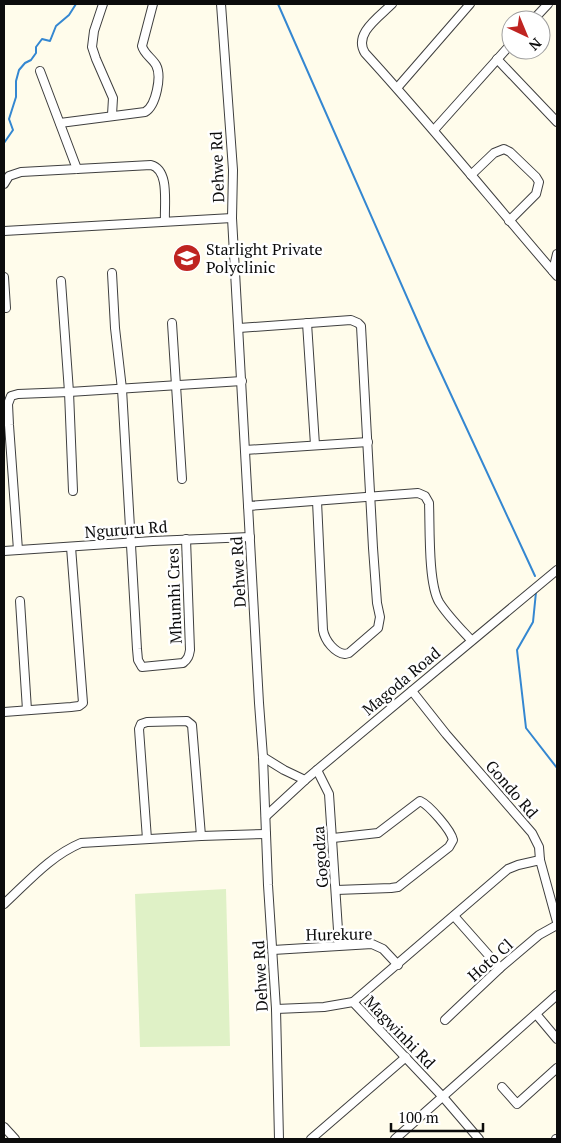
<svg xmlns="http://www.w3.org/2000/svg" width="561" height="1143" font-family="'PT Serif',serif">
<rect width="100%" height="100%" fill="#fffceb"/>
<polygon fill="#dff1c6" points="226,889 230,1046 140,1047 135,894"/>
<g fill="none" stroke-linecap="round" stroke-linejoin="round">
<g stroke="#3487d1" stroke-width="2">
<polyline points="278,4 428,345 535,576"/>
<polyline points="4,143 13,130 9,119 16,97 16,81 19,70 25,63 31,60 36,53 36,47 42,39 50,41 56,26 69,15 76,4"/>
<polyline points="536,592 533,622 517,650 526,728 557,768"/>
</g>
<defs>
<g id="minor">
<polyline points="103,4 94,31 92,47 96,59 113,98 112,115"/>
<polyline points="221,4 233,170 232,218 259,703 263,757 268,885 276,1009 279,1139"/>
<path d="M392,4c-13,13 -39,30 -27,49 66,72 128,149 192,223"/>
<polyline points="533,20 548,4"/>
<polyline points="497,59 557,122"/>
<polyline points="40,71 77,169"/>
<polyline points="397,88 470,4"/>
<path d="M60,123l85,-11c11,-6 17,-36 11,-47 -4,-7 -12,-11 -14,-19l11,-42"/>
<polyline points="434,130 511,44"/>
<polyline points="471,175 494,153 504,149 510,152 536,177 539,182 536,194 509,221"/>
<path d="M4,184l5,-8 12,-4 130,-7c19,5 13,39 14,56"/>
<polyline points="4,231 232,218"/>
<polyline points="553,271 557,254"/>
<path d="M112,273l3,55 7,61 15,260 1,11 4,7 41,-4c5,-4 6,-7 7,-13l-4,-111"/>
<polyline points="4,277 6,308"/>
<polyline points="61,281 69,392 73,491"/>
<polyline points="172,323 182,479"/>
<polyline points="307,323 315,445"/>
<path d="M239,328l112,-8 7,3 3,3 12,222 4,55 3,14 -2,11 -29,25 -4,1c-10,-1 -20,-13 -22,-24l-6,-129"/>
<polyline points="245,450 368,442"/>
<path d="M248,506l170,-13 7,3 4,7c1,23 -1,80 10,99 8,13 21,26 32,38"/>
<polyline points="18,550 9,425 8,404 11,396 18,394 69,392 242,381"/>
<polyline points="4,551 153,541 250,537"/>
<polyline points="20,601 27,710"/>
<polyline points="412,691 446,734 532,833 539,847 540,860 557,922"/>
<polyline points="4,712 71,707 79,706 83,703 71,547"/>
<polyline points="263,757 284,770 305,780"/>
<polyline points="317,770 329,794 339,945"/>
<polyline points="266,816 305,780 360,734 557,570"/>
<path d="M333,838l45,-5 42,-32c9,4 31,29 33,39l-4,7 -51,40 -7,1 -55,2"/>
<polyline points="147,839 139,729 141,724 147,722 187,721 192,725 201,836"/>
<path d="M4,904c24,-22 46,-48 77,-61l120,-7 65,-2"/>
<polyline points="454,916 500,968"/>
<polyline points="273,950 372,944 383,949 398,965"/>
<polyline points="353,1002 508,869 518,865 540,860"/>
<polyline points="276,1009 324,1007 353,1002 443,1097 479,1139"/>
<polyline points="536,1014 557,1039"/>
<polyline points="445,1020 500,968 539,935 557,925"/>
<polyline points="502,1087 517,1104 557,1068"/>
<polyline points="4,1127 15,1139"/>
<polyline points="311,1139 406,1057"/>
<polyline points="395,1139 557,995"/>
<polyline points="556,1139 557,1139"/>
</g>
</defs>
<use href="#minor" stroke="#3f3f3f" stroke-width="10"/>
<use href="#minor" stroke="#fff" stroke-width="8"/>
</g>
<defs>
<symbol id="school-disc" viewBox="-11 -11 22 22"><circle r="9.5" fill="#bf2421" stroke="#fff"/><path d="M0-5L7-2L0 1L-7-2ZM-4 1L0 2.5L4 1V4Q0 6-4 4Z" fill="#fff"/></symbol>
</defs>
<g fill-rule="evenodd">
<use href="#school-disc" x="171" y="242" width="32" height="32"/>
</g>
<g text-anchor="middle" stroke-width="5" stroke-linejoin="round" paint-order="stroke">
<g font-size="16" fill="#0c0c0c" stroke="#fff">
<text transform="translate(217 167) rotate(-92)" y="6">Dehwe Rd</text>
<text transform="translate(126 529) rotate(-4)" y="6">Ngururu Rd</text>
<text transform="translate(238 572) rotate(-93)" y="6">Dehwe Rd</text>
<text transform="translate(174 596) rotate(-92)" y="6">Mhumhi Cres</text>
<text transform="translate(401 681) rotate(-40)" y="6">Magoda Road</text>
<text transform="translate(512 789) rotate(49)" y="6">Gondo Rd</text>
<text transform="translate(320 857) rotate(-94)" y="6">Gogodza</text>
<text transform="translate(339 934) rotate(-1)" y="6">Hurekure</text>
<text transform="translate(490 960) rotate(-42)" y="6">Hoto Cl</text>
<text transform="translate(260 976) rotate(-93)" y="6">Dehwe Rd</text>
<text transform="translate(400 1032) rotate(46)" y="6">Magwinhi Rd</text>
</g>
<g font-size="16" fill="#0c0c0c" stroke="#fff" text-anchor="start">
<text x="206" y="255">Starlight Private<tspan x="206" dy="18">Polyclinic</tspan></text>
</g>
</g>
<rect width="561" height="1143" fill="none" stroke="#0c0c0c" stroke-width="10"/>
<g transform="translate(526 35) rotate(136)"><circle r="24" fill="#ffffff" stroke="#9e9e9e"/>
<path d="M0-4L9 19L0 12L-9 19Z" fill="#bf2421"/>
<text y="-8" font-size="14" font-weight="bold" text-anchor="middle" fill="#0c0c0c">N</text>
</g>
<path d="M391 1123v8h92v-8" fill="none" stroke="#0c0c0c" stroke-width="2.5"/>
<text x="398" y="1123" font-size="15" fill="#0c0c0c" stroke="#ffffff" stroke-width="4" paint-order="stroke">100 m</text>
</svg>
